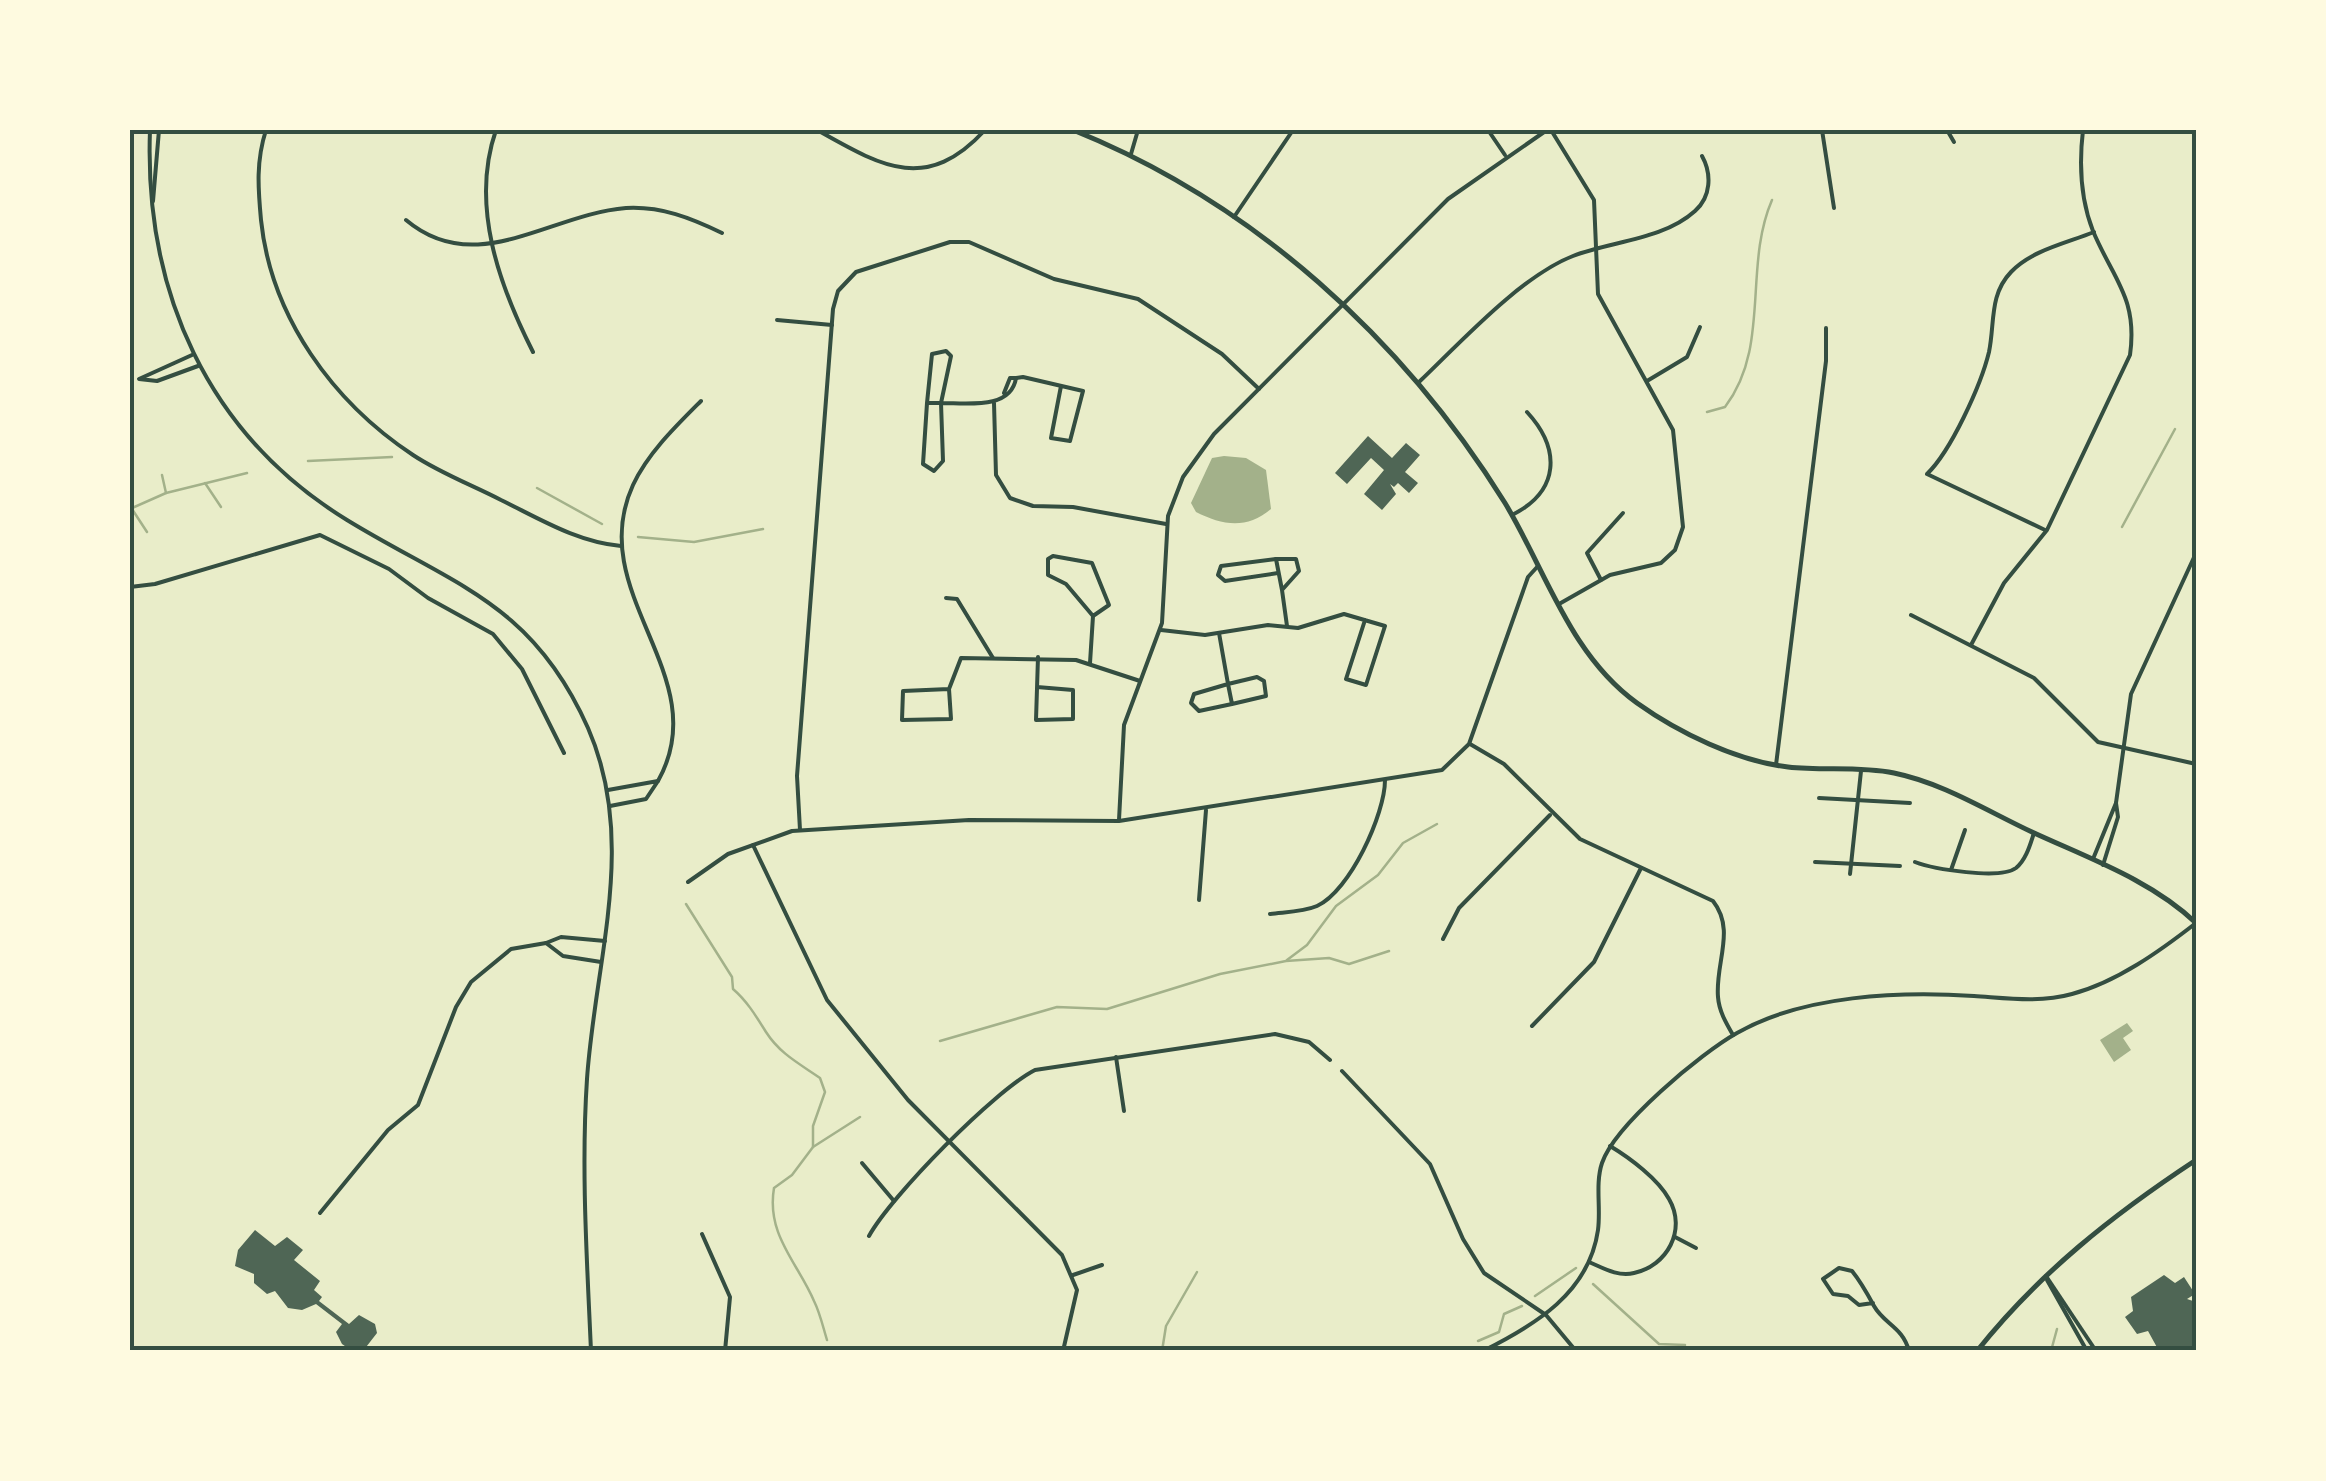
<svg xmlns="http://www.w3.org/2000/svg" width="2326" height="1481" font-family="'Work Sans',sans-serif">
<rect width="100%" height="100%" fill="#e9edc9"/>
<g fill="#a3b18a">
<path d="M1224,456l22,2 20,12 5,39c-25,21 -49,16 -75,3l-5,-9 21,-45z"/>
<polygon points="2127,1023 2133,1031 2123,1038 2131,1050 2114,1062 2100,1040"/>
</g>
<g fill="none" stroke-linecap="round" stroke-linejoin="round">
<g stroke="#a3b18a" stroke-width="2.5">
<path d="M1707,412l18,-5c46,-60 18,-140 47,-207"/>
<polyline points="308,461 392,457"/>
<polyline points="162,475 166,493"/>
<polyline points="205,483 221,507"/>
<polyline points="537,488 602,524"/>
<polyline points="130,509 166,493 247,473"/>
<polyline points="132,509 147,532"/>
<polyline points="2122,527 2175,429"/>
<polyline points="638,537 694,542 763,529"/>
<path d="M686,904l46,73 1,12c14,12 23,27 33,43 14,22 34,32 54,46l5,14 -12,34v21"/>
<polyline points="1287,960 1307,945 1336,906 1378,875 1403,843 1437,824"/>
<polyline points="940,1041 1057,1007 1107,1009 1220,974 1286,961 1329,958 1349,964 1389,951"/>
<polyline points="1593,1284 1659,1344 1685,1345"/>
<polyline points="1535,1296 1576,1268"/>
<path d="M827,1340c-4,-13 -7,-27 -13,-39 -16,-38 -48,-66 -40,-113l18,-13 21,-28 47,-30"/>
<polyline points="1478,1341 1499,1332 1504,1314 1522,1306"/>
<polyline points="1033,1351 1035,1350"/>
<polyline points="1162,1351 1166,1326 1197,1272"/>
<polyline points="1460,1351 1463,1350"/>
<polyline points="2051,1351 2057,1329"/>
</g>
</g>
<g fill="#4f6655">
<polygon points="1368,436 1392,458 1406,443 1420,455 1405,472 1418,483 1409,493 1398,483 1394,487 1390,484 1396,494 1382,510 1364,494 1384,470 1371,458 1347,484 1335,473"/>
<polygon points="255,1230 275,1246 287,1237 303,1250 294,1260 320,1281 314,1290 322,1297 319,1301 349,1324 359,1315 375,1324 377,1333 363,1351 352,1351 342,1344 336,1332 342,1324 316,1304 302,1310 288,1308 275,1291 267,1294 254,1283 254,1274 235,1266 238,1250"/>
<polygon points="2164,1275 2175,1283 2184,1277 2195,1294 2187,1299 2196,1302 2196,1351 2159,1351 2148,1331 2137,1334 2125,1317 2133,1311 2131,1297"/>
</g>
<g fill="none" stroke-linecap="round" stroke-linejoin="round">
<g stroke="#344e41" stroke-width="4">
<path d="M266,130c-10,31 -8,58 -5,90 10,97 72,182 152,235 27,18 59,30 88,45 39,19 76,42 120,46"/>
<path d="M496,130c-26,75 3,155 37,222"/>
<path d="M817,130c64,36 109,64 168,0"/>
<polyline points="1488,130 1505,155"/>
<polyline points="1551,130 1594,200 1598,294 1673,430 1683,527 1675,550 1661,563 1610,575 1559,604"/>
<polyline points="1822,130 1834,208"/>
<polyline points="1947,130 1954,142"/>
<polyline points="1131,154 1138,130"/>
<polyline points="1234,217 1293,130"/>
<path d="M406,220c70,59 144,-6 220,-12 35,-2 65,10 96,25"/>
<polyline points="777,320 832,325"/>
<polyline points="192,355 139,379 157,381 198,366"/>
<polyline points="1016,378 1023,377 1083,391 1070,441 1051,438 1061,386"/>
<path d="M1420,381c40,-38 101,-105 153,-125 38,-15 90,-16 122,-45 16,-14 17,-37 7,-55"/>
<polyline points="1647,381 1687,357 1700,327"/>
<path d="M927,403l-4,61 11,7 9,-10 -2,-58h-14l5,-49 14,-3 5,5 -10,47c26,0 70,7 75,-25h-6l-6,15"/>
<polyline points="994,403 996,475 1010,498 1033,506 1073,507 1166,524"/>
<path d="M1512,515c48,-24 49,-66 15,-103"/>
<path d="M2045,530l-118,-56c24,-23 54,-89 62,-122 6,-29 0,-57 22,-80 21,-22 56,-29 83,-40"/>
<polyline points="1276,559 1221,566 1218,575 1225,581 1278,573"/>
<polyline points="1601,580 1587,553 1623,513"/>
<polyline points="130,587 155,584 320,535 389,569 428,598 493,634 522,669 564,753"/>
<polyline points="1282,590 1276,559 1296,559 1299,571 1282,590 1287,626"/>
<polyline points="946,598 957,599 993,658"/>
<polyline points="1911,615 2034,678 2098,742 2196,764"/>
<polyline points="1161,630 1205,635 1268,625 1298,628 1344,614 1385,626 1366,685 1346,679 1365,620"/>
<polyline points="1219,633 1228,684 1194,694 1191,703 1199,711 1232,704 1228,684 1257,677 1264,681 1266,696 1232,704"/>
<path d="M1971,645l33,-62 43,-53 83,-175c8,-57 -17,-76 -37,-124 -13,-33 -14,-67 -10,-101"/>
<polyline points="1090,663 1093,616 1066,584 1048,575 1048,559 1053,556 1092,563 1109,605 1093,616"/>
<polyline points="1037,687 1073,690 1073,719 1036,720 1038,657"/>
<polyline points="949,689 903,691 902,720 951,719 949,689 961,658 1076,660 1140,681"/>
<path d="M1470,744l34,20 76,75 133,62c23,29 2,62 5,96 1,14 8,26 15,38"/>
<polyline points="1776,765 1826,361 1826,328"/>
<path d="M658,781c59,-105 -75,-187 -25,-296 15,-32 43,-59 68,-84"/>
<polyline points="608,790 658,781 646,799 610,806"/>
<polyline points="1819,798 1910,803"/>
<polyline points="2116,803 2131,694 2196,553"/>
<polyline points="1119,820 1124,725 1162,623 1168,516 1183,477 1214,434 1448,199 1547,130"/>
<polyline points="800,830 797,776 833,309 838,291 856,272 950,242 969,242 1054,279 1138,299 1222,354 1259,389"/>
<polyline points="753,845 827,1000 908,1100 1062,1255 1077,1290 1063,1351"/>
<polyline points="2093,859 2116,803 2118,817 2103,865"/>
<polyline points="1815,862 1900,866"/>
<path d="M1915,862c18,7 85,18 101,6 10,-8 14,-23 18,-35"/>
<polyline points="1951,870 1965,830"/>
<polyline points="1850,874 1861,771"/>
<polyline points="688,882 728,854 792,831 969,820 1119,821 1442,770 1469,744 1528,577 1538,566"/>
<polyline points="1199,900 1206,810"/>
<path d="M1270,914c15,-2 33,-2 47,-8 33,-15 68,-92 68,-126"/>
<polyline points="1443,939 1459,908 1550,815"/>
<polyline points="601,962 563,956 546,943 561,937 605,941"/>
<polyline points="1532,1026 1594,962 1641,868"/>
<polyline points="1116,1057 1124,1111"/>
<polyline points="1342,1071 1430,1164 1463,1239 1484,1273 1546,1315 1576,1351"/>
<polyline points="862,1163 894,1201"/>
<polyline points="320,1213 388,1130 418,1105 456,1007 471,982 511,949 546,943"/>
<polyline points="702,1234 730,1297 725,1351"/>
<path d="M869,1236c22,-40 125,-145 166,-166l240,-36 34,8 21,18"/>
<polyline points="1675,1237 1696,1248"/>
<path d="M1589,1262c14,6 29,15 45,11 33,-7 53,-43 35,-74 -11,-20 -39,-41 -59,-53"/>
<polyline points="1073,1275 1102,1265"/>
<polyline points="2046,1276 2096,1351"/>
<polyline points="2047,1280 2087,1351"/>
<path d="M1873,1303l-14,2 -11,-9 -15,-2 -10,-15 16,-11 13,3c9,11 15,22 22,35 10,18 29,21 35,45"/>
<path d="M1483,1351c52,-26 106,-58 115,-121 3,-22 -3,-46 4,-67 13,-38 99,-110 135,-130 66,-38 163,-42 237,-37 32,2 66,7 98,-2 45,-12 88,-43 124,-71"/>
</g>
<g stroke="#344e41" stroke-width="4">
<path d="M150,130c-6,161 57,304 197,390 106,65 185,82 241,208 50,114 7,232 -1,351 -6,90 0,181 4,272"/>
<polyline points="153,201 159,130"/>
</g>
<g stroke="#344e41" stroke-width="5">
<path d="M1073,130c181,73 330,209 432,373 41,68 65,152 132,200 42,30 100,58 151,64 35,4 71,-1 106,6 49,10 93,38 138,59 56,26 119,48 164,91"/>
<path d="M1977,1351c62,-78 137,-137 219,-191"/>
</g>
</g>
<rect width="2326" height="1481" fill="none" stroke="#fefae0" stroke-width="265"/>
<rect x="132" y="132" width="2062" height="1216" fill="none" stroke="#344e41" stroke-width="4"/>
</svg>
